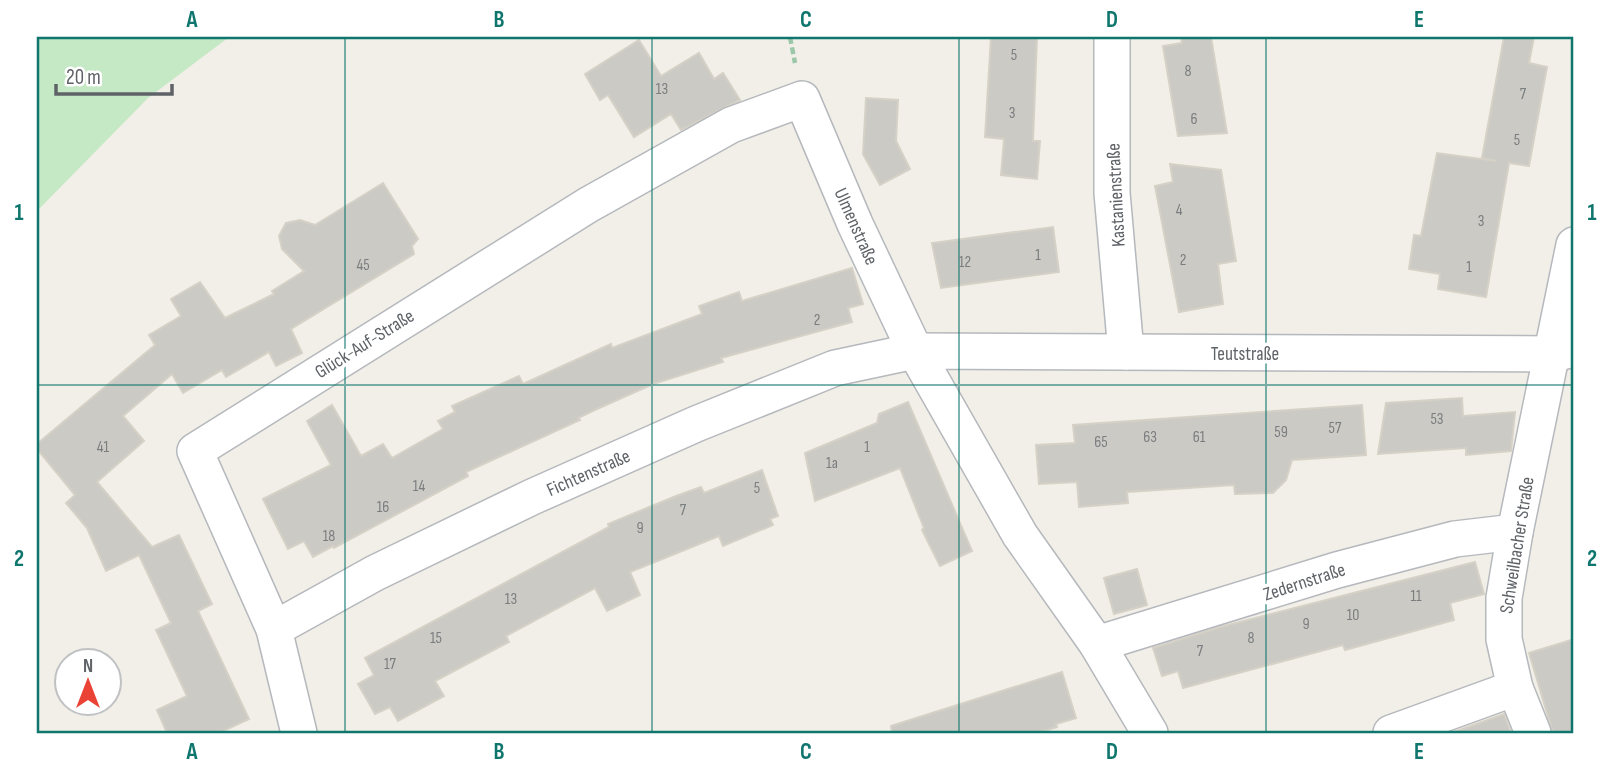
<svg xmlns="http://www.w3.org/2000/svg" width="1611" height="770" font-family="'Sofia Sans Condensed',sans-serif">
<rect width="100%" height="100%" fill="#f1efe8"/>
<polygon fill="#c5e8c5" points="37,37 229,37 148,98 37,211"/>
<g fill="#cccac5" stroke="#d6d1c6" stroke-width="2">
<polygon points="991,37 1037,37 1033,141 1040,141 1037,179 1001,175 1004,139 985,137"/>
<polygon points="1181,37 1211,37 1227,133 1178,136 1163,46 1182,43"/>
<polygon points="1504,37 1534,37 1529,63 1547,67 1529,166 1509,163 1486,297 1438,289 1440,274 1409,269 1414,235 1421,236 1437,153 1496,161 1482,158"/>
<polygon points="639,40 661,76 699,53 714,79 723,73 740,100 681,130 671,114 634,137 608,95 600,100 585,74"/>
<polygon points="866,98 898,100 896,141 910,169 880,185 863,154"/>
<polygon points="1170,164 1221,170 1236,261 1218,264 1223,304 1179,312 1155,186 1173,182"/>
<polygon points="383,183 418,239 412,246 414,254 291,329 302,353 276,366 269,352 226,377 222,370 183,393 172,374 123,416 144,441 97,482 152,547 179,535 212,604 198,611 249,719 219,733 167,733 157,710 187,696 156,630 171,623 139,555 106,571 87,528 66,503 75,495 37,449 37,444 155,345 149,335 181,316 171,299 200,282 225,318 274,294 272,291 304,271 282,249 279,236 286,223 300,220 315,225"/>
<polygon points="1053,227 1059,272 941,288 932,243"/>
<polygon points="852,268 863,304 848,308 852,322 721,358 723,362 653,384 597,409 578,418 580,420 466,472 468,476 334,548 333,546 313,557 304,541 288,549 263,499 331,465 307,421 332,405 361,456 383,444 392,458 443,429 438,421 455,412 452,406 519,376 523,384 611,344 612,348 702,314 699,306 739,292 742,301"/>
<polygon points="1462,398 1463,416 1515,412 1511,451 1466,455 1466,448 1378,454 1386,403"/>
<polygon points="908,402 972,551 940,566 922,530 924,528 900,468 815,501 805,453 877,423 879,414"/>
<polygon points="1362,405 1366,455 1292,460 1286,480 1273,493 1235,494 1234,485 1127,492 1128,503 1079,507 1077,482 1039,484 1036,445 1075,443 1073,425"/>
<polygon points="762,470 778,516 770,519 773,525 723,546 719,536 630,572 640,595 607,611 595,588 506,636 509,642 435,681 444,696 398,721 390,707 375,714 358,684 374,675 365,658 609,527 608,524 676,496 701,487 704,493"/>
<polygon points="1475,562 1484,594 1450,603 1454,620 1345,650 1343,645 1183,688 1178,671 1162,676 1153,648 1220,627"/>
<polygon points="1137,569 1147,605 1114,614 1104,578"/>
<polygon points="1574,639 1574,733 1553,733 1529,653"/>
<polygon points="1062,672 1076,718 1056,724 1057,727 1037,733 892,733 891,726"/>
<polygon points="1504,714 1511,733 1454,733 1454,732"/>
</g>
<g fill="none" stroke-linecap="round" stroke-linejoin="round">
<defs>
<g id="street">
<polyline points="1112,37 1112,193 1126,352"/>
<polyline points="274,629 375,573 532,497 696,424 835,368 915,351 1553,354 1574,349"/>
<polyline points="1097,644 1337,570 1455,539 1515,532"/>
<polyline points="299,733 274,629 195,451 588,205 731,125 802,99 855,224 915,351 1020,535 1097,644 1150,733"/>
<polyline points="1391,733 1515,688"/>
<polyline points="1533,733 1515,688 1504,639 1504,598 1515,532 1574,245"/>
</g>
</defs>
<use href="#street" stroke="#b5b8bc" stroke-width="38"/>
<polyline stroke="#9cc7a9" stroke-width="4.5" stroke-dasharray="7 3.5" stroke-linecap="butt" points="790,37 795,63"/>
<use href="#street" stroke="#fff" stroke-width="35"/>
</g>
<path fill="none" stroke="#0f766e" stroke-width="2" stroke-opacity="0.55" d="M345,37v696M652,37v696M959,37v696M1266,37v696M37,385h1537"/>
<g text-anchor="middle" stroke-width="7" stroke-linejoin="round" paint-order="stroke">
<g font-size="16" fill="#7a7d7f">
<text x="1014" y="60">5</text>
<text x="1188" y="76">8</text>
<text x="662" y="94">13</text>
<text x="1523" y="99">7</text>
<text x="1012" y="118">3</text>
<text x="1194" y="124">6</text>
<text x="1517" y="145">5</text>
<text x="1179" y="215">4</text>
<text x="1481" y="226">3</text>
<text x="1038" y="260">1</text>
<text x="1183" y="265">2</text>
<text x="965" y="267">12</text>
<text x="363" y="270">45</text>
<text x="1469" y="272">1</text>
<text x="817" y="325">2</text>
<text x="1437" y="424">53</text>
<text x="1335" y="433">57</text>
<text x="1281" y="437">59</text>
<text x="1150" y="442">63</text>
<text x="1199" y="442">61</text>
<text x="1101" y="447">65</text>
<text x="103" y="452">41</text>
<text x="867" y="452">1</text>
<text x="832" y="468">1a</text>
<text x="419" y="491">14</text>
<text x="757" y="493">5</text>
<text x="383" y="512">16</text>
<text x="683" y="515">7</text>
<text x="640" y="533">9</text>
<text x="329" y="541">18</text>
<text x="1416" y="601">11</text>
<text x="511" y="604">13</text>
<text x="1353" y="620">10</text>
<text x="1306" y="629">9</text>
<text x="436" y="643">15</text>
<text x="1251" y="643">8</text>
<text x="1200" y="656">7</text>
<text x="390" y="669">17</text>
</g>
<g font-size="19" fill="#5f6368" stroke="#fff">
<text transform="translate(1115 195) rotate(-93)" y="7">Kastanienstraße</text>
<text transform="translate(857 226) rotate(66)" y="7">Ulmenstraße</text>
<text transform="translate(364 343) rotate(-32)" y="7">Glück-Auf-Straße</text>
<text x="1245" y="360">Teutstraße</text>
<text transform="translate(588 472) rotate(-24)" y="7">Fichtenstraße</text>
<text transform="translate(1516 545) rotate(-81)" y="7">Schweilbacher Straße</text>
<text transform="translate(1304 581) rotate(-18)" y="7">Zedernstraße</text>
</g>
</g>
<rect width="1611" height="770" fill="none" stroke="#ffffff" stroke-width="77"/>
<g transform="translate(88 682)"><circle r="33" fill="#ffffff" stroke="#bfc1c3" stroke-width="2"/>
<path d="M0-5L12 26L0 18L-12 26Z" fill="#ea4335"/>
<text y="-10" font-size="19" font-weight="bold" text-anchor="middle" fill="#5f6368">N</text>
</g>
<path d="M56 84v10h116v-10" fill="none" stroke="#5f6368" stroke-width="3.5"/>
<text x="66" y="84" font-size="21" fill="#5f6368" stroke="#ffffff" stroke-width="5" paint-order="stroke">20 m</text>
<rect x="38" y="38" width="1534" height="694" fill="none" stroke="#0f766e" stroke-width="2.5"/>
<g font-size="23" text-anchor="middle" font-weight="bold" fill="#0f766e">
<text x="192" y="27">A</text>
<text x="499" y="27">B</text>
<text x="806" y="27">C</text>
<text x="1112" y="27">D</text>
<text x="1419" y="27">E</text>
<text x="19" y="220">1</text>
<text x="1592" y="220">1</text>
<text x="19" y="566">2</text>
<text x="1592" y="566">2</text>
<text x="192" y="759">A</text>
<text x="499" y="759">B</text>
<text x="806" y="759">C</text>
<text x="1112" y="759">D</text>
<text x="1419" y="759">E</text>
</g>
</svg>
